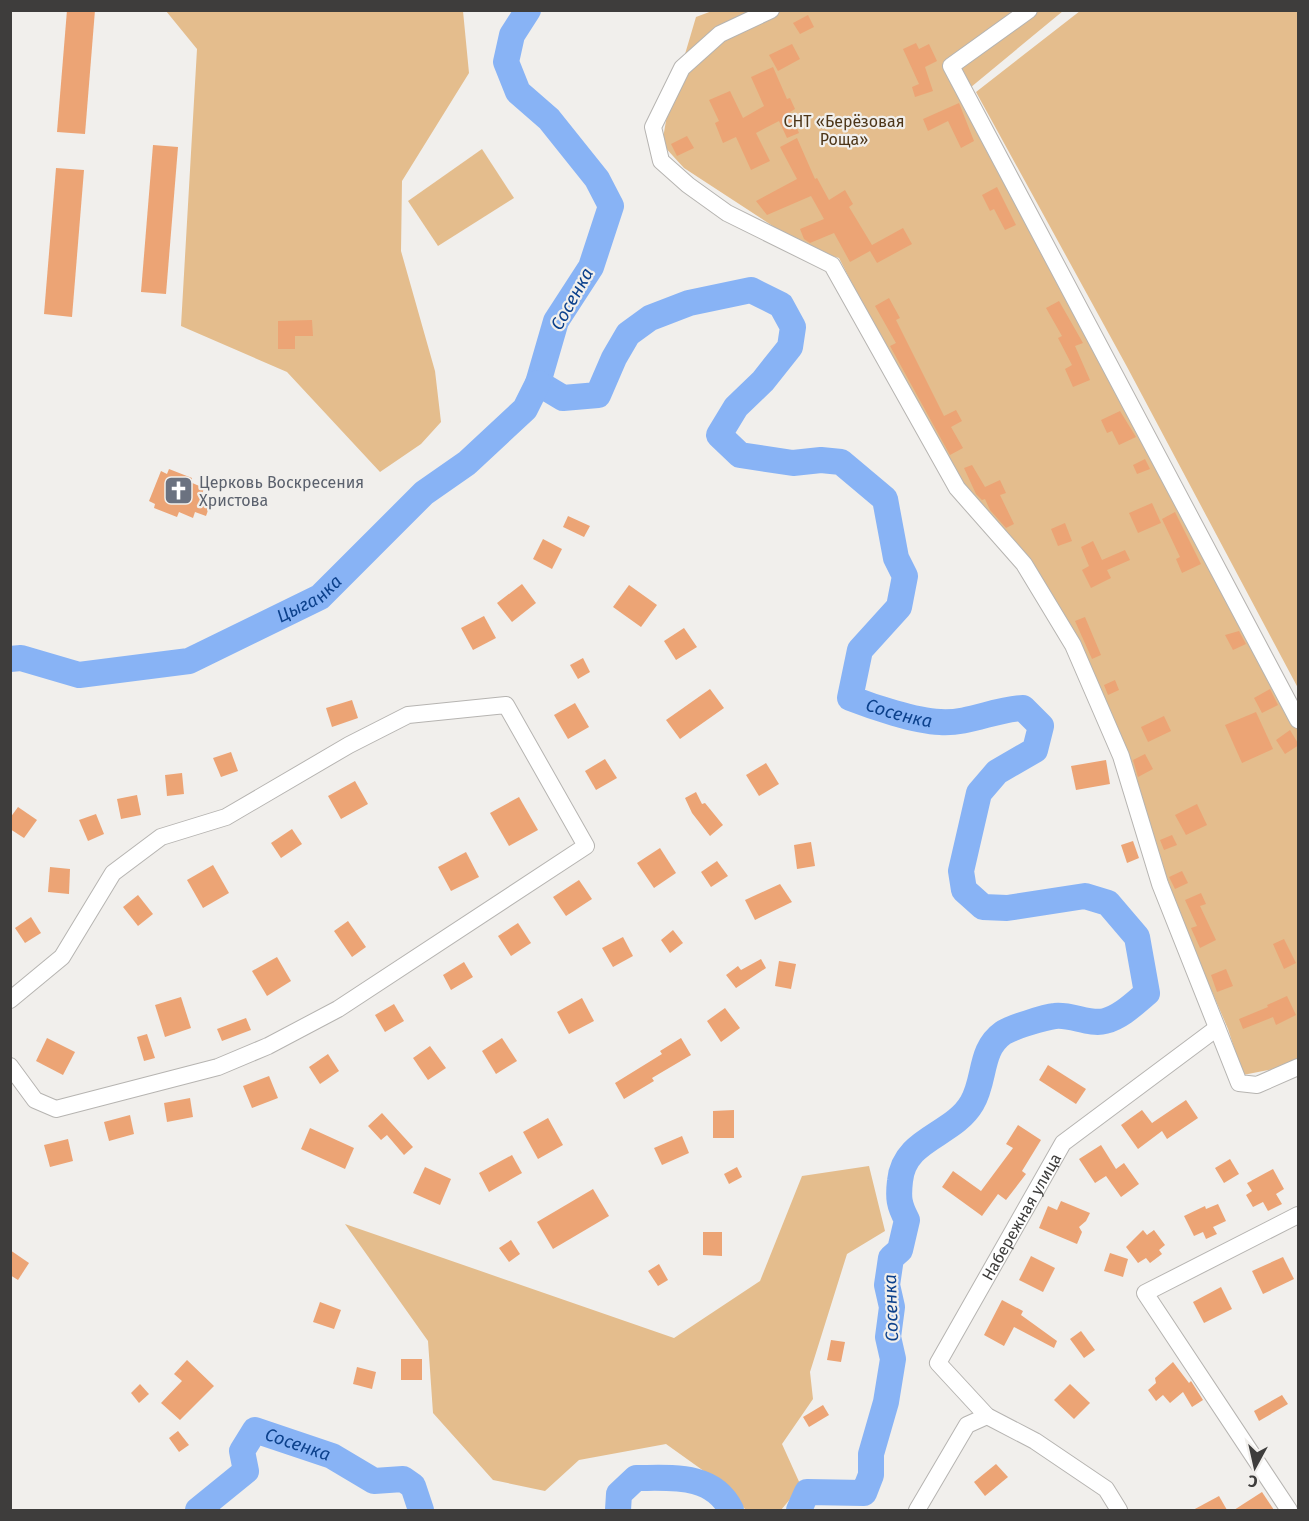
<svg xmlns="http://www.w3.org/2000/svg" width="1309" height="1521" font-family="'Fira Sans',sans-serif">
<rect width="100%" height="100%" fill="#f1efec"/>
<g fill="#e4bd8d">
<polygon points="166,11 463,11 469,73 402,181 401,251 435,371 441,422 421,444 380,472 287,372 181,326 197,49"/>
<polygon points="712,11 1063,11 959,97 1298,724 1298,1064 1243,1075 1228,1029 1164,880 1052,603 959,484 894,366 839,258 808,249 684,168 662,144 667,115 696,17"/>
<polygon points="1080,11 1298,11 1298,688 1126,365 976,92"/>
<polygon points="482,149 514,198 438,246 408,201"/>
<polygon points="869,1166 885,1231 847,1254 810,1372 813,1399 782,1444 801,1486 781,1510 746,1510 715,1479 666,1444 579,1460 545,1491 493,1480 433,1413 428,1341 345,1224 674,1338 760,1281 802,1176"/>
</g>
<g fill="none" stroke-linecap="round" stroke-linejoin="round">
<g stroke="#88b3f5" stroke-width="26">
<path id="s1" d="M528,10l-16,25 -6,27 12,30 31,27 48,60 14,27 -20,61 -35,54 -18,62 25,15 35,-3 16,-37 14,-24 22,-16 39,-15 62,-13 30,15 12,22 -3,20 -27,34 -27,26 -17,28 21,20 53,8 28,-3 20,2 44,37 11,59 9,18 -6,31 -39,43 -10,48c23,9 65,23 90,24 29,2 55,-13 83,-14l18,18 -6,24 -38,22 -18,21 -18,78 3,19 19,17 24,1 78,-12 23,7 29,34 10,56c-12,10 -26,24 -42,28 -15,4 -34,-7 -50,-5 -10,1 -45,12 -52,17 -24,17 -17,46 -31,70 -19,33 -68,35 -72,78 -2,17 -1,24 7,39l-7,30 -9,8 -4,27 5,22 -4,30 5,22 -7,43 -15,52v21l-7,18 -57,-1 -8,18"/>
<path id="s2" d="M10,659l11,-1 58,17 110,-14 131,-64 104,-104 43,-30 58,-54 13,-26"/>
<path id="s3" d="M198,1510l48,-39 -4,-20 13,-21 77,26 42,25 29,-2 10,7 8,24"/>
<path d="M618,1510l1,-16 17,-16c35,0 77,-5 95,32"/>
</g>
</g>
<g fill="#eca475">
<polygon points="67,10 95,10 85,134 57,132"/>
<polygon points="808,15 814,27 800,34 793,23"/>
<polygon points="916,43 919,49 929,44 937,61 925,67 933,91 915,97 912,87 919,84 903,49"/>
<polygon points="792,44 800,59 778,71 769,55"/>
<polygon points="773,67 787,99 790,98 795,109 790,112 799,133 787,138 779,121 756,133 770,161 751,170 736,137 723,143 715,123 719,121 709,100 730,91 743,118 764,106 751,77"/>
<polygon points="959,103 974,141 961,148 948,121 928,131 923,119"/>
<polygon points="687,136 694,148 677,156 671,144"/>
<polygon points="797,138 815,179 817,178 829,200 845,190 853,204 849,207 872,245 903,228 912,244 877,263 870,251 850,262 834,233 810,243 804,239 800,229 824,219 811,196 767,215 756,201 797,179 780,147"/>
<polygon points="153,145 178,147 166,294 141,292"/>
<polygon points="56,168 84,170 72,317 44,314"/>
<polygon points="997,187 1016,225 1005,230 994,209 990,211 982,195"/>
<polygon points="889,298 900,318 896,320 944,416 956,410 962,421 951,427 963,448 950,455 890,346 896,343 875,306"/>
<polygon points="1059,301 1083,343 1075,346 1090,380 1073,387 1065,369 1072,365 1058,338 1062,336 1046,308"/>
<polygon points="312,320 313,336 295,336 295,349 278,349 278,321"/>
<polygon points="1120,411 1136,437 1119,445 1112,431 1107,433 1101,420"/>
<polygon points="1145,459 1150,469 1137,474 1133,465"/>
<polygon points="972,465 985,487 1000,480 1006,493 1000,495 1014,524 1006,528 990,510 985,499 982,500 976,494 964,468"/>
<polygon points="169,469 192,478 190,482 204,488 202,494 212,499 206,516 195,512 193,518 179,512 177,517 154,508 155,504 149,501 161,471 167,474"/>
<polygon points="1152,503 1161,523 1138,533 1129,513"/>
<polygon points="1175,512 1201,564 1182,573 1176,559 1180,557 1162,519"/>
<polygon points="568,516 590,526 584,537 563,527"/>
<polygon points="1065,523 1072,541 1058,546 1051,529"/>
<polygon points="543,539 562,549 552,569 533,559"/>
<polygon points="1093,541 1102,560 1125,550 1130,560 1107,570 1111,578 1091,588 1082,570 1089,566 1081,547"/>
<polygon points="522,584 536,603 512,622 497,603"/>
<polygon points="629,585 657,605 641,627 613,607"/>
<polygon points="484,616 496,638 473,650 461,628"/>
<polygon points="1085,617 1101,655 1092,659 1075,621"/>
<polygon points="684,628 697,647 676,660 664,641"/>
<polygon points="1239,631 1246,644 1233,650 1225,635"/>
<polygon points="583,658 590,672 578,679 570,665"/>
<polygon points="1115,680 1119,690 1108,695 1104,685"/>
<polygon points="710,689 724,708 680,739 666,720"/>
<polygon points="1270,689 1278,705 1262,713 1254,698"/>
<polygon points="352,700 358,718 332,727 326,708"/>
<polygon points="575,703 589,727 568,739 554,715"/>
<polygon points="1256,712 1273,749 1242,763 1225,725"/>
<polygon points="1164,716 1171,731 1148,742 1141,727"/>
<polygon points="1290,730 1299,745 1285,754 1276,740"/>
<polygon points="231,752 238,771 221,777 213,758"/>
<polygon points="1145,754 1153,769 1138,777 1133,760"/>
<polygon points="605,759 617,778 596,790 585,771"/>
<polygon points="1106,760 1110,784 1076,790 1071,766"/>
<polygon points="766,763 779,784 759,796 746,775"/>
<polygon points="182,773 184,794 167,796 165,775"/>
<polygon points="355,781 368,804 341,819 328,796"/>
<polygon points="696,792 702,804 705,803 723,825 710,836 692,813 685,798"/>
<polygon points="137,795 141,815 121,819 117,799"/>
<polygon points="519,797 538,830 509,846 490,813"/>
<polygon points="1197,804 1207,825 1186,835 1175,815"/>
<polygon points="18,807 37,820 24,838 10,829 10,818"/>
<polygon points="96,814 104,834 88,841 79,820"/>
<polygon points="292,829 302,844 281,858 271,843"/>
<polygon points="1172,835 1177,845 1164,850 1160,840"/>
<polygon points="1133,841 1139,858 1127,863 1121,845"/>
<polygon points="811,842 815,866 797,869 794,845"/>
<polygon points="660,848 676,873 654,888 637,863"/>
<polygon points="466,852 479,877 451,891 438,867"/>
<polygon points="717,861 728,876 711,887 701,872"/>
<polygon points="213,865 229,893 203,908 187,880"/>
<polygon points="50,867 70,869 69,894 48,892"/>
<polygon points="1182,871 1188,883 1175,889 1169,877"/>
<polygon points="579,880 592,899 566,916 553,897"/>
<polygon points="780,884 792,902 755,920 745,900"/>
<polygon points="1201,893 1206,904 1200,906 1216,940 1200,948 1191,928 1197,926 1185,900"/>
<polygon points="138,895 153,914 138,926 123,907"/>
<polygon points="31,917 41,933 25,943 15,928"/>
<polygon points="348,921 366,947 352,957 334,931"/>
<polygon points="518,923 531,943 511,956 498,936"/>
<polygon points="673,930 683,943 670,953 661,940"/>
<polygon points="623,937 633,956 613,967 602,948"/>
<polygon points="1284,939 1296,963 1284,969 1273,944"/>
<polygon points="277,957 291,981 267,996 252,971"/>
<polygon points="761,959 766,968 736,988 726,975 738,966 741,970"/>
<polygon points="779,961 796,964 791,989 775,986"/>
<polygon points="464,962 473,977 451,990 443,975"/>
<polygon points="1226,969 1233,986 1217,992 1211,975"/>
<polygon points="1287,996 1296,1015 1276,1025 1273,1017 1243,1029 1239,1019 1268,1007 1267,1005"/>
<polygon points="181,997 191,1028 165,1037 155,1005"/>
<polygon points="582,998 594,1021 569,1034 557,1012"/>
<polygon points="394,1004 404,1021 385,1032 375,1015"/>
<polygon points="725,1008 740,1028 721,1042 707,1021"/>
<polygon points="246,1018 251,1030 222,1041 217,1029"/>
<polygon points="147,1034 155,1058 144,1061 137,1037"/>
<polygon points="47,1038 75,1052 63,1075 36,1061"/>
<polygon points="502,1038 517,1061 496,1074 482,1051"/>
<polygon points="681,1038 691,1055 652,1078 654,1081 624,1099 615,1083 662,1054 660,1051"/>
<polygon points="430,1046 446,1068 428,1080 413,1058"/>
<polygon points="328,1054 339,1071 320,1084 309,1067"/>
<polygon points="1048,1065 1086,1089 1076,1104 1039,1080"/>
<polygon points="269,1076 278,1098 252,1108 243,1086"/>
<polygon points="190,1098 193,1117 167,1122 164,1103"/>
<polygon points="1186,1100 1198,1118 1167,1139 1162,1131 1138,1149 1121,1125 1142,1110 1152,1123"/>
<polygon points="734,1110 734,1138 713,1138 713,1111"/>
<polygon points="382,1113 413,1147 404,1155 387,1135 381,1140 368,1126"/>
<polygon points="130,1115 134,1134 109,1141 104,1122"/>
<polygon points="548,1118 563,1145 538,1159 523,1132"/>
<polygon points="1018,1125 1041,1140 1022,1171 1026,1174 1006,1200 998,1194 982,1216 942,1187 953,1171 981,1191 1013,1148 1006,1144"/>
<polygon points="310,1128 354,1148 345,1169 301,1149"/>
<polygon points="682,1136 689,1153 662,1165 654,1148"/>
<polygon points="68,1139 73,1161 50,1167 44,1145"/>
<polygon points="1101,1145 1116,1169 1124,1163 1139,1184 1121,1197 1106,1176 1095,1183 1079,1159"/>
<polygon points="512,1155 522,1173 489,1192 479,1173"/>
<polygon points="1230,1159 1239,1174 1224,1183 1215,1168"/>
<polygon points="425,1167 451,1179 440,1205 413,1193"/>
<polygon points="737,1167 742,1177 729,1184 724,1174"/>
<polygon points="1273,1169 1284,1189 1276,1194 1282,1204 1268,1211 1263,1202 1253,1207 1246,1195 1252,1191 1247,1183"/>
<polygon points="593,1189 609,1216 553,1249 537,1222"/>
<polygon points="1061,1201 1090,1213 1086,1221 1079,1227 1082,1232 1077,1244 1039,1228 1048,1206 1057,1210"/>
<polygon points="1218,1204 1226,1221 1213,1227 1217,1234 1206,1239 1203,1232 1194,1236 1184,1216 1205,1206 1206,1209"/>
<polygon points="1143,1230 1147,1235 1154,1230 1165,1245 1159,1250 1162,1254 1150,1263 1146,1258 1138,1263 1126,1247"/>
<polygon points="703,1232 722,1232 722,1256 703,1255"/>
<polygon points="511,1240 520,1254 509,1262 499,1248"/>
<polygon points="10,1250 29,1263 18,1280 10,1275"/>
<polygon points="1110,1253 1128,1259 1123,1277 1104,1271"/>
<polygon points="1031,1256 1055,1268 1043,1292 1019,1280"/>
<polygon points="1283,1257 1294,1279 1263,1294 1252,1271"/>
<polygon points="659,1264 668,1280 658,1286 648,1271"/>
<polygon points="1221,1287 1232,1309 1204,1323 1193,1302"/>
<polygon points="1002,1300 1023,1311 1021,1315 1057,1341 1054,1348 1014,1327 1004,1346 984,1335"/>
<polygon points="320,1302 341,1310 334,1329 313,1322"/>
<polygon points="1081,1331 1095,1350 1084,1358 1070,1339"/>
<polygon points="831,1340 845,1342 841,1362 827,1360"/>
<rect x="401" y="1359" width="21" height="21"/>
<polygon points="187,1360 214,1386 180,1420 161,1403 182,1381 174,1374"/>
<polygon points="1173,1362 1189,1383 1191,1381 1203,1400 1192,1407 1183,1392 1170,1403 1163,1395 1156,1401 1148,1390 1156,1383 1155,1378"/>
<polygon points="357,1367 376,1372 372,1389 353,1384"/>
<polygon points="140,1384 149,1394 139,1403 131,1393"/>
<polygon points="1070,1384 1090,1403 1074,1419 1054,1400"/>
<polygon points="1282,1395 1288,1404 1259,1421 1254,1411"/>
<polygon points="823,1405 829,1415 809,1427 803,1417"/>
<polygon points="178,1431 189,1445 179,1452 169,1438"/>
<polygon points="996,1464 1008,1477 985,1496 974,1482"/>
<polygon points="1262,1492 1274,1510 1234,1510"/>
<polygon points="1219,1496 1227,1510 1193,1510"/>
</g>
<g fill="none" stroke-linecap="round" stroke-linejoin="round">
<defs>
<g id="street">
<polyline points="771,10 720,34 682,68 653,127 661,161 688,185 727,213 832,265 957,488 1024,564 1073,645 1121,756 1160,884 1239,1083 1257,1085 1298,1067"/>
<polyline points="1029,10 951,66 1298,720"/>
<polyline points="10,1000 62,957 113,873 161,837 226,817 349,745 408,715 506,705 586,846 338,1009 268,1046 218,1067 56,1109 35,1100 10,1066"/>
<polyline points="917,1510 967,1425 987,1416"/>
<path id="s4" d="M1119,1510l-13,-21 -71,-48 -48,-25 -49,-53 125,-220 154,-115"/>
<polyline points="1289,1510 1145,1293 1298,1215"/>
</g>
</defs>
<use href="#street" stroke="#b6b4b1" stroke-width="18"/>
<use href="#street" stroke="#fff" stroke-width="16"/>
</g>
<defs>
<symbol id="church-square" viewBox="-11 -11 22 22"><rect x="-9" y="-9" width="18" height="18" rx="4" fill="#6b7280" stroke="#f1efec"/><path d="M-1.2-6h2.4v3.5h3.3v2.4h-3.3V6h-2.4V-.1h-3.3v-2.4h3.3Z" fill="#fff"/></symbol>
</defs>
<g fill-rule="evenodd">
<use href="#church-square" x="162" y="474" width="33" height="33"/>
</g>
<g text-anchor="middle" stroke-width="4.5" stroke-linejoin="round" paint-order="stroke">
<g font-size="16" fill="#4d3619" stroke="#f1efec">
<text x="844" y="127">СНТ «Берёзовая<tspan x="844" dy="18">Роща»</tspan></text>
</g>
<g font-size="16" fill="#5b616d" stroke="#f1efec" text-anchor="start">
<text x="199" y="488">Церковь Воскресения<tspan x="199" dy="18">Христова</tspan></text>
</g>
<g font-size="16" fill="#3e3d3c" stroke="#f1efec">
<text dy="6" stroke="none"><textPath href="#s4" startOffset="405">Набережная улица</textPath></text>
</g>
<g font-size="18" font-style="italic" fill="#0c418c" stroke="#f1efec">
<text transform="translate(572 299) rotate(-61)" y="6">Сосенка</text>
<text dy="6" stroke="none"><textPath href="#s2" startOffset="318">Цыганка</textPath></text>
<text dy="6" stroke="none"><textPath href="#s1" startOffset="1347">Сосенка</textPath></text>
<text transform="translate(891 1308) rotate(-92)" y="6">Сосенка</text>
<text dy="6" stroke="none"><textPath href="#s3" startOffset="152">Сосенка</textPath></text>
</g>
</g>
<rect width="1309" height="1521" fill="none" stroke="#3e3d3c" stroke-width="24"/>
<g transform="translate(1255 1467) rotate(188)" stroke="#f1efec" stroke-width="4.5" paint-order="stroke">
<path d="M0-4.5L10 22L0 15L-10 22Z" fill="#3e3d3c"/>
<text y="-9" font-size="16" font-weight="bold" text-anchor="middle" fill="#3e3d3c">С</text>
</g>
</svg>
